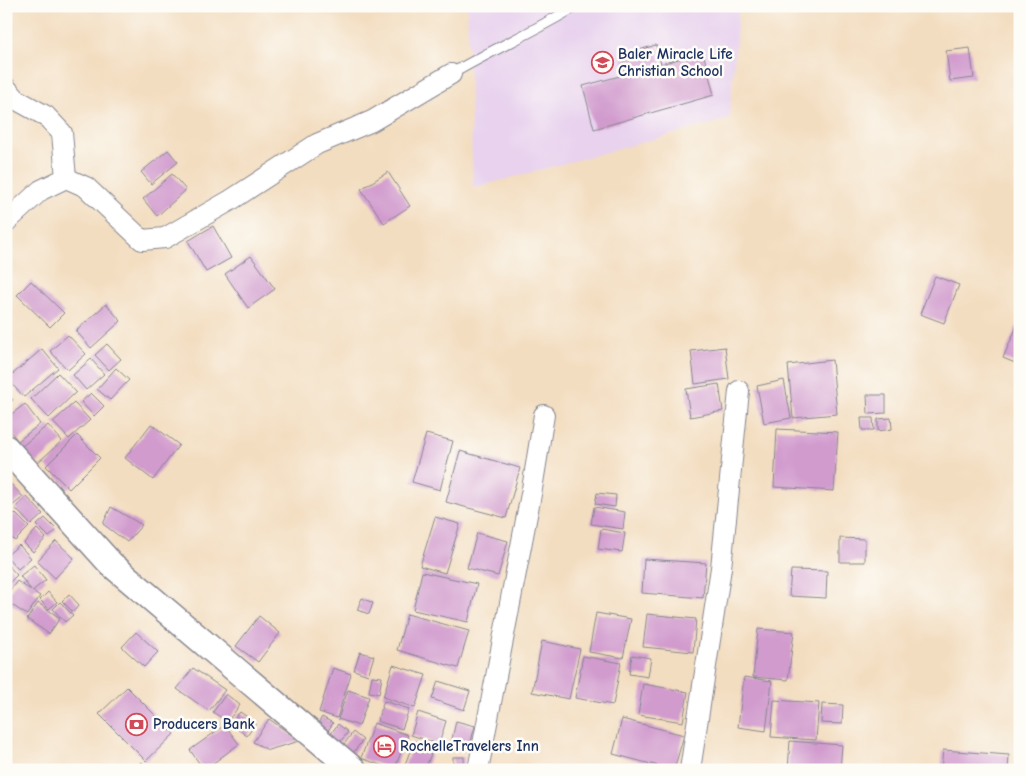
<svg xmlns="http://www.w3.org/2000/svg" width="1026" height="776" font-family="'Comic Neue',sans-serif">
<rect width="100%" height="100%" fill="#fdfcf7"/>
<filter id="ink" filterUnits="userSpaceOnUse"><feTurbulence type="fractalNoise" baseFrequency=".02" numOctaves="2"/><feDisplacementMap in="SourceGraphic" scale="10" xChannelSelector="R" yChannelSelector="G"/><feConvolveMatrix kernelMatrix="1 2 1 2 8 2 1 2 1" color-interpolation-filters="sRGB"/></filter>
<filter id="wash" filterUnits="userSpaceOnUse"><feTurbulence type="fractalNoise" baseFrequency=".0096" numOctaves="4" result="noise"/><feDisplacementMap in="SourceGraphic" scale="20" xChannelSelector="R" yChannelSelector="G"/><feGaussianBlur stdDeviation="1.12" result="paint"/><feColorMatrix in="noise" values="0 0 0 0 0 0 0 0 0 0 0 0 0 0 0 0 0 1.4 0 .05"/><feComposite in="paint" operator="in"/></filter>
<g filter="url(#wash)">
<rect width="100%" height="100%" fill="#f3ddc0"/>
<polygon fill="#e8d2ee" points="467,6 739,6 729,119 473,188"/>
<g id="blocks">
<g fill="#d19bce">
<polygon points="656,45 661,64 703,52 714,95 594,129 583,86 627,74 622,55"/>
<polygon points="970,48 974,78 950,81 946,51"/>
<polygon points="168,150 178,162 151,184 141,172"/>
<polygon points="388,172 410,206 384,223 361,189"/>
<polygon points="172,174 186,190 157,216 143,199"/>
<polygon points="6,178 12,183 6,189"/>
<polygon points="213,226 231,258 206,272 188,241"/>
<polygon points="251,256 275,289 248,308 225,274"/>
<polygon points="935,276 959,285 944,323 920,314"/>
<polygon points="31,281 64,313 50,327 17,295"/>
<polygon points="106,304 121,321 91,348 76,331"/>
<polygon points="1020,319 1020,365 1003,358"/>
<polygon points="68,335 86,354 68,370 50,351"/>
<polygon points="107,344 121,359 109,370 95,355"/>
<polygon points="725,347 729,379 695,384 691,351"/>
<polygon points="42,349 58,368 24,397 7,379"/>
<polygon points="91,359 104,374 86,390 73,375"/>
<polygon points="832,360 837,414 793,418 788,365"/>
<polygon points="116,368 129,380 110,400 97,389"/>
<polygon points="58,373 76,392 49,418 31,399"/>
<polygon points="784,380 791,418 764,423 757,386"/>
<polygon points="719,384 723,411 690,417 686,389"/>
<polygon points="6,392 13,400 6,405"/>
<polygon points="91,393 104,406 94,416 81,402"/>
<polygon points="867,395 886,395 886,413 868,414"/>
<polygon points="74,403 90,420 69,439 53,422"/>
<polygon points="25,404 40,424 18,441 6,426 6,418"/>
<polygon points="861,418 873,418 874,430 862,430"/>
<polygon points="891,418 892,429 878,431 878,419"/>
<polygon points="151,424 179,445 153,480 125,458"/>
<polygon points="48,425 62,441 36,464 21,447"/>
<polygon points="777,429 838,432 834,491 774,487"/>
<polygon points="426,434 453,441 440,490 412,482"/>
<polygon points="77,435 100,458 69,489 46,466"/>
<polygon points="460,451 520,468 506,518 446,502"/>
<polygon points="11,484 23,497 12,506 6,500 6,488"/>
<polygon points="597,493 616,495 615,507 595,504"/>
<polygon points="27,497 43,514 31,525 15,508"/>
<polygon points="111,507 142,525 127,542 103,524"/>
<polygon points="594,507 625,512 623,529 591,524"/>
<polygon points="15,513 29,527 15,541 6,532 6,522"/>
<polygon points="435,517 460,524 445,573 420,566"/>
<polygon points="45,518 57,530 49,537 37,525"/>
<polygon points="37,529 46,538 33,552 24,543"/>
<polygon points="601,529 625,533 622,552 598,549"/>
<polygon points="477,533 508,541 498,576 467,568"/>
<polygon points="840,538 865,539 865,562 840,562"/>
<polygon points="56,541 74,558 55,578 37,561"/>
<polygon points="19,545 31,558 18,569 6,556"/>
<polygon points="644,559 706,563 703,598 642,593"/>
<polygon points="6,563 17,575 6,586"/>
<polygon points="34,565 46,580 32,591 20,576"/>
<polygon points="791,570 827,571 826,598 789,596"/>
<polygon points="422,572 477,584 468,622 413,610"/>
<polygon points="17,581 40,596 27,615 6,601 6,596"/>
<polygon points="48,592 57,602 49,609 40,600"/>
<polygon points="69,594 79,605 73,612 62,601"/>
<polygon points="362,598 373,603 369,614 357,610"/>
<polygon points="60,602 73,615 65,622 53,609"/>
<polygon points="38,603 60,618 49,634 27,619"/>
<polygon points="596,613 631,619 623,658 589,652"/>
<polygon points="407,614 469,631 458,668 397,650"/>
<polygon points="647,614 696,619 693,652 643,647"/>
<polygon points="259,616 280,633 258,662 236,646"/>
<polygon points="758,629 794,632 788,680 753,677"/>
<polygon points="136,632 158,652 144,667 122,647"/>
<polygon points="542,641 580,649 569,699 532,692"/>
<polygon points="360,652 374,656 368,675 354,670"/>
<polygon points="632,655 651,658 648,677 629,674"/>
<polygon points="583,656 621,663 613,705 575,698"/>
<polygon points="393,665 426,675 415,708 383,697"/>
<polygon points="193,668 225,690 209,711 177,689"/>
<polygon points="333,668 351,674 337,718 319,712"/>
<polygon points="372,676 382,677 379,694 369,692"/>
<polygon points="744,677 772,681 766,731 738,727"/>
<polygon points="438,681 470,691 464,710 432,699"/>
<polygon points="643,684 688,692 683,722 638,715"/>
<polygon points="127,687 174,734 146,761 99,714"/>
<polygon points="348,690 369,697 359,726 338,719"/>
<polygon points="226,694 240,705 227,722 213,712"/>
<polygon points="774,700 819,703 816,740 771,737"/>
<polygon points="384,701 409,709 402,729 377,721"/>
<polygon points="822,704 843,705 842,724 821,723"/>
<polygon points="240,712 256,723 247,736 231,724"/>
<polygon points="418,712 446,721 439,744 411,735"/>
<polygon points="322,717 333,723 324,737 314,730"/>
<polygon points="269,719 300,741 268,750 253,742"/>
<polygon points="622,719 684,735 674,770 613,754"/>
<polygon points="456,721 475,726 469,749 451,744"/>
<polygon points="374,723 408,735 394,770 361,758"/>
<polygon points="338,724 348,732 337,746 327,739"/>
<polygon points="225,725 239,744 204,770 190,750"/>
<polygon points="353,732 363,740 350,757 340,750"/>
<polygon points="790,741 842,745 840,770 788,770"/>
<polygon points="413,743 432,751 425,770 403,770"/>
<polygon points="943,750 1009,755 1008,770 941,770"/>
<rect x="453" y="757" width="11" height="11"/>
<polygon points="142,762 147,770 130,770"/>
</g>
</g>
</g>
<g filter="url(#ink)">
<use href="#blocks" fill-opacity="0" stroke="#87868f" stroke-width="1"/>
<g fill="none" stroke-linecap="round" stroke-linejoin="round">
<defs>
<path id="service" d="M451,74c41,-24 84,-43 125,-68"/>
<g id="minor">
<polyline points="6,88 17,100 46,116 62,133 66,178"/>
<polyline points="6,222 41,190 66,178 86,187 142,240 165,238 231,200 317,144 372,121 451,74"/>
<polyline points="478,770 532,489 544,415"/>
<polyline points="690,770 721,568 739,391"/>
</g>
<polyline id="tertiary" points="6,448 111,564 354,770"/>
</defs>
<use href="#service" stroke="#87868f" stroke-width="12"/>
<use href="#minor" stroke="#87868f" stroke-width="22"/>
<use href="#tertiary" stroke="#87868f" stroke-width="28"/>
<use href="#service" stroke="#fff" stroke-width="10"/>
<use href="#minor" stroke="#fff" stroke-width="20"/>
<use href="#tertiary" stroke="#fff" stroke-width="25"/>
</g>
</g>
<defs>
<symbol id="school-ring" viewBox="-11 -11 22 22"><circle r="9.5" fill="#fdfcf7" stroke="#d1495b" stroke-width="1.5"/><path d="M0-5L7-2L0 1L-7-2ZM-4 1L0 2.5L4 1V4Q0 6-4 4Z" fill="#d1495b"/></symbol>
<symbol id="bank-ring" viewBox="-11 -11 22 22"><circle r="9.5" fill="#fdfcf7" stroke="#d1495b" stroke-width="1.5"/><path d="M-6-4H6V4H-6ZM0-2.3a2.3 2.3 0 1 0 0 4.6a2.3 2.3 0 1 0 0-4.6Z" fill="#d1495b"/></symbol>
<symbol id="hotel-ring" viewBox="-11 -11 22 22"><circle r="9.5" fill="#fdfcf7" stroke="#d1495b" stroke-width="1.5"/><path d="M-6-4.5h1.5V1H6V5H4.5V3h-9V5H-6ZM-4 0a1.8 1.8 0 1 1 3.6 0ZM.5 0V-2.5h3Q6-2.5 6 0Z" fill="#d1495b"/></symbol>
</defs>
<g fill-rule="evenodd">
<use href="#school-ring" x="590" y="50" width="25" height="25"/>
<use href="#bank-ring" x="124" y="712" width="25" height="25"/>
<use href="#hotel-ring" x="372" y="734" width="25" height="25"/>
</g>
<g text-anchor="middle" stroke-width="5" stroke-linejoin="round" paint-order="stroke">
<g font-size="15" font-weight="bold" fill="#1b2f5e" stroke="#fdfcf7" text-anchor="start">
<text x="618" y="59">Baler Miracle Life<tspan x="618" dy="17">Christian School</tspan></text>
<text x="153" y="729">Producers Bank</text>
<text x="400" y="751">RochelleTravelers Inn</text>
</g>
</g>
<rect width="1026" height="776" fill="none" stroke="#fdfcf7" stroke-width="25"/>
</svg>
